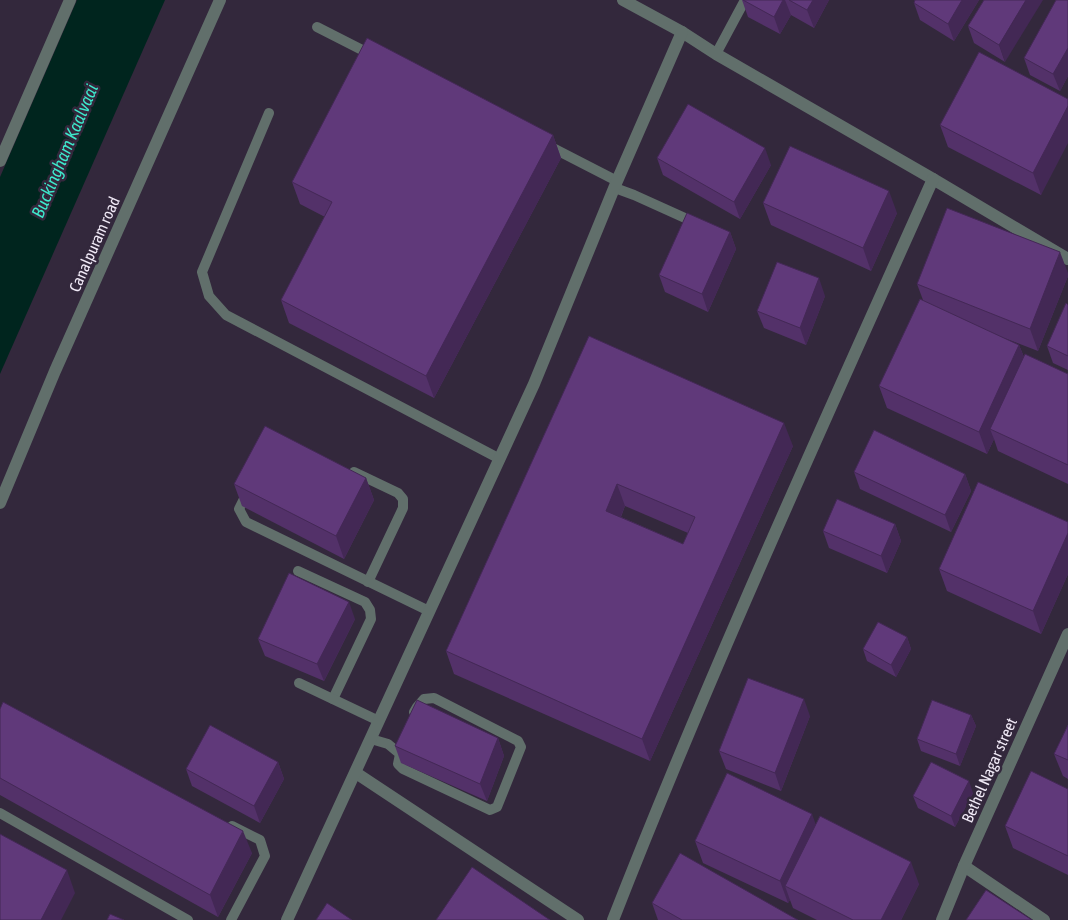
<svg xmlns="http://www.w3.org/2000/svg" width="1068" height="920" font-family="'Asap Condensed',sans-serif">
<rect width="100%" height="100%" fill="#33283c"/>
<polygon fill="#00251e" points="77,0 165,0 0,374 0,177"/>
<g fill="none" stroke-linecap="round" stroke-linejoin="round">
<g stroke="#616f6b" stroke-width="10">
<polyline points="317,27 372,55"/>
<polyline points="716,54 745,0"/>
<polyline points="269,113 202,272 209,296 226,315 500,459"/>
<polyline points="547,145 617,181"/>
<polyline points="615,188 634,195 696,223"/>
<polyline points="354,472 398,493 403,499 403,508 368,582"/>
<polyline points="247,493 239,509 246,522 429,611"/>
<polyline points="298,571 365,602 370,610 371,619 333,699"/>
<polyline points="299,683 379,721"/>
<polyline points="371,739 388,744 400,754 398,764 403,769 490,810 497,807 521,747 518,741 434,698 424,699 417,707 414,712"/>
<polyline points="0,813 188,920"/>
<polyline points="231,920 265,856 260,840 232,826"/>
</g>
<g stroke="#616f6b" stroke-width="12">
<polyline points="623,0 682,32 716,54 933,179 1068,259"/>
<polyline points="0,161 70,0"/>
<polyline points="0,503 55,371 220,0"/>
<polyline points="356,773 578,920"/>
<polyline points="964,866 1044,920"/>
<polyline points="287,920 534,384 617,181 682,32"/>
<path d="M613,920c98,-251 210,-495 320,-741"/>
<polyline points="942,920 964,866 1068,634"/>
</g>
</g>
<g fill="#533169" fill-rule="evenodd">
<polygon points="742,0 829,0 814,28 791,15 780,34 748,17"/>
<polygon points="915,0 979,0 954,41 920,20 914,3"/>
<polygon points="984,0 1005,62 974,43 968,26"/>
<polygon points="1068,0 1068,76 1060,91 1030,75 1024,58"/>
<polygon points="1068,99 1041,195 948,147 940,125"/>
<polygon points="553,135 561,158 434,398 289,323 281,300 325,217 300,204 292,182"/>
<polygon points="657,158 771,165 740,219 663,175"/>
<polygon points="763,203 897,213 871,271 771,225"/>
<polygon points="730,232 736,249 708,312 665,292 659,275"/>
<polygon points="1068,273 1068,276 1038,351 999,336 1019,345 1024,357 1068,374 1068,484 998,451 994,439 987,454 887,408 879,386 923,300 917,284"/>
<polygon points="825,296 806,345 764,328 757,311"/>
<polygon points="1068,305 1068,370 1053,363 1047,346"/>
<path d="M589,336l204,110 -143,315 -196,-87 -8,-23zM625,506l63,27 -5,11 -62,-27z"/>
<polygon points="854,472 965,474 971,491 951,532 860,489"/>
<polygon points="366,478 374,500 344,559 242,506 234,484"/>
<polygon points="1068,522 1068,574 1041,634 947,591 939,569"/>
<polygon points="895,524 901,541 887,573 829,548 823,531"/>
<polygon points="355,619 324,681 265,656 258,639"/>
<polygon points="907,637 911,649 896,677 867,661 863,649"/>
<polygon points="0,709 252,853 218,917 0,795"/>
<polygon points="971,715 976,726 960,766 921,751 917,739"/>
<polygon points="810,716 781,791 726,769 719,751"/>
<polygon points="1068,725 1068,779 1063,776 1054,754"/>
<polygon points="498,738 504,756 487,801 401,763 395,746"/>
<polygon points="278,762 284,779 260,823 192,786 186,769"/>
<polygon points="1068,789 1068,875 1013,848 1005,826"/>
<polygon points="973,793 955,827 918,808 913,796"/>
<polygon points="816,824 919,884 901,920 817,920 793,908 790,900 788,903 703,863 695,841"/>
<polygon points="652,903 798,920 658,920"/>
</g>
<g fill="#432855">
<polygon points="783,0 785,0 791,15 780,34 774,17"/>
<polygon points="813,0 829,0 814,28 807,10"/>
<polygon points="962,0 979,0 954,41 948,24"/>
<polygon points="1026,0 1043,0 1005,62 999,45"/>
<polygon points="1068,48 1068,76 1060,91 1053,74"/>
<polygon points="1068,106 1068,143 1041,195 1033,173"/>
<polygon points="553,135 561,158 434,398 426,376"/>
<polygon points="765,148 771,165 740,219 734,202"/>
<polygon points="889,191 897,213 871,271 863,248"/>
<polygon points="730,232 736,249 708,312 702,294"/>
<polygon points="1060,252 1068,273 1068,276 1038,351 1030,329"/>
<polygon points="819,278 825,296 806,345 800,328"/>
<polygon points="1019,345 1028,367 990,429 994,439 987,454 979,432"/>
<polygon points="784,423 793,446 650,761 642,739"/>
<polygon points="965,474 971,491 951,532 945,515"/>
<polygon points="366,478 374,500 344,559 336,536"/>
<polygon points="617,484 625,506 614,533 606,511"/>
<polygon points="895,524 901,541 887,573 881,556"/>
<polygon points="1068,533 1068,574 1041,634 1033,611"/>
<polygon points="349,602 355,619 324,681 317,664"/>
<polygon points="907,637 911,649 896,677 891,665"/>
<polygon points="804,699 810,716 781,791 775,773"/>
<polygon points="971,715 976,726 960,766 956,754"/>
<polygon points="498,738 504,756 487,801 480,784"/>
<polygon points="278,762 284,779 260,823 254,806"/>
<polygon points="969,781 973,793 955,827 951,816"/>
<polygon points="812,814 820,836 785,886 790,900 788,903 780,881"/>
<polygon points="243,831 252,853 218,917 210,895"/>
<polygon points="911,862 919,884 901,920 881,920"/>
<polygon points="67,870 75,893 61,920 41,920"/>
</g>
<g fill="#60397a" stroke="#432855" fill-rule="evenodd">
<polygon points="743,0 783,0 774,17"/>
<polygon points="789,0 813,0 807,10"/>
<polygon points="915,0 962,0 948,24 914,3"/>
<polygon points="984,0 1026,0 999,45 968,26"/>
<polygon points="1056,0 1068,0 1068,48 1053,74 1024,58"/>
<polygon points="367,38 553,135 426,376 281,300 332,202 292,182"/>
<polygon points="979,52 1068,99 1068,106 1033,173 940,125"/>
<polygon points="688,104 765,148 734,202 657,158"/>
<polygon points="790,146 889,191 863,248 763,203"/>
<polygon points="947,208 1060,252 1030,329 917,284"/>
<polygon points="687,213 730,232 702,294 659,275"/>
<polygon points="777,262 819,278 800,328 757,311"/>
<polygon points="920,299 1019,345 979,432 879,386"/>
<polygon points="1066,303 1068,305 1068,356 1047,346"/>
<path d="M589,336l195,87 -142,316 -196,-88zM617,484l78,33 -12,27 -77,-33z"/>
<polygon points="1025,354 1068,374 1068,465 990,429"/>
<polygon points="265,426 366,478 336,536 234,484"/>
<polygon points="874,430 965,474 945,515 854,472"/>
<polygon points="978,482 1068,522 1068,533 1033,611 939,569"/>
<polygon points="837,499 895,524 881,556 823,531"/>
<polygon points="289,573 349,602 317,664 258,639"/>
<polygon points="878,622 907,637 891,665 863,649"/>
<polygon points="748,678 804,699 775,773 719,751"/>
<polygon points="417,700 498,738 480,784 395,746"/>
<polygon points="932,700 971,715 956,754 917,739"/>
<polygon points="3,702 243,831 210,895 0,778 0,709"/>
<polygon points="210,725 278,762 254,806 186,769"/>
<polygon points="1068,725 1068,760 1054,754"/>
<polygon points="931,762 969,781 951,816 913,796"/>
<polygon points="1031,771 1068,789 1068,856 1005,826"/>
<polygon points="727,773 812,814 780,881 695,841"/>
<polygon points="820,816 911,862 881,920 853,920 785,886"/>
<polygon points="0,834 67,870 41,920 0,920"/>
<polygon points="680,853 798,920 682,920 652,903"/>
<polygon points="472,867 550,920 436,920"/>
<polygon points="986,890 1032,920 966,920"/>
<polygon points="327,903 352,920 316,920"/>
<polygon points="110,914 124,920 107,920"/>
</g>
<g text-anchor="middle" stroke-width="5" stroke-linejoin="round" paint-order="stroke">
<g font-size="16" fill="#f1eaf7" stroke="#33283c">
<text transform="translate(94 244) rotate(-66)" y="6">Canalpuram road</text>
<text transform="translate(989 770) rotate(-66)" y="6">Bethel Nagar street</text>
</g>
<g font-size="18" font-style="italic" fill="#3de9cc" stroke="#33283c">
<text transform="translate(65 151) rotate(-67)" y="6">Buckingham Kaalvaai</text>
</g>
</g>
</svg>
